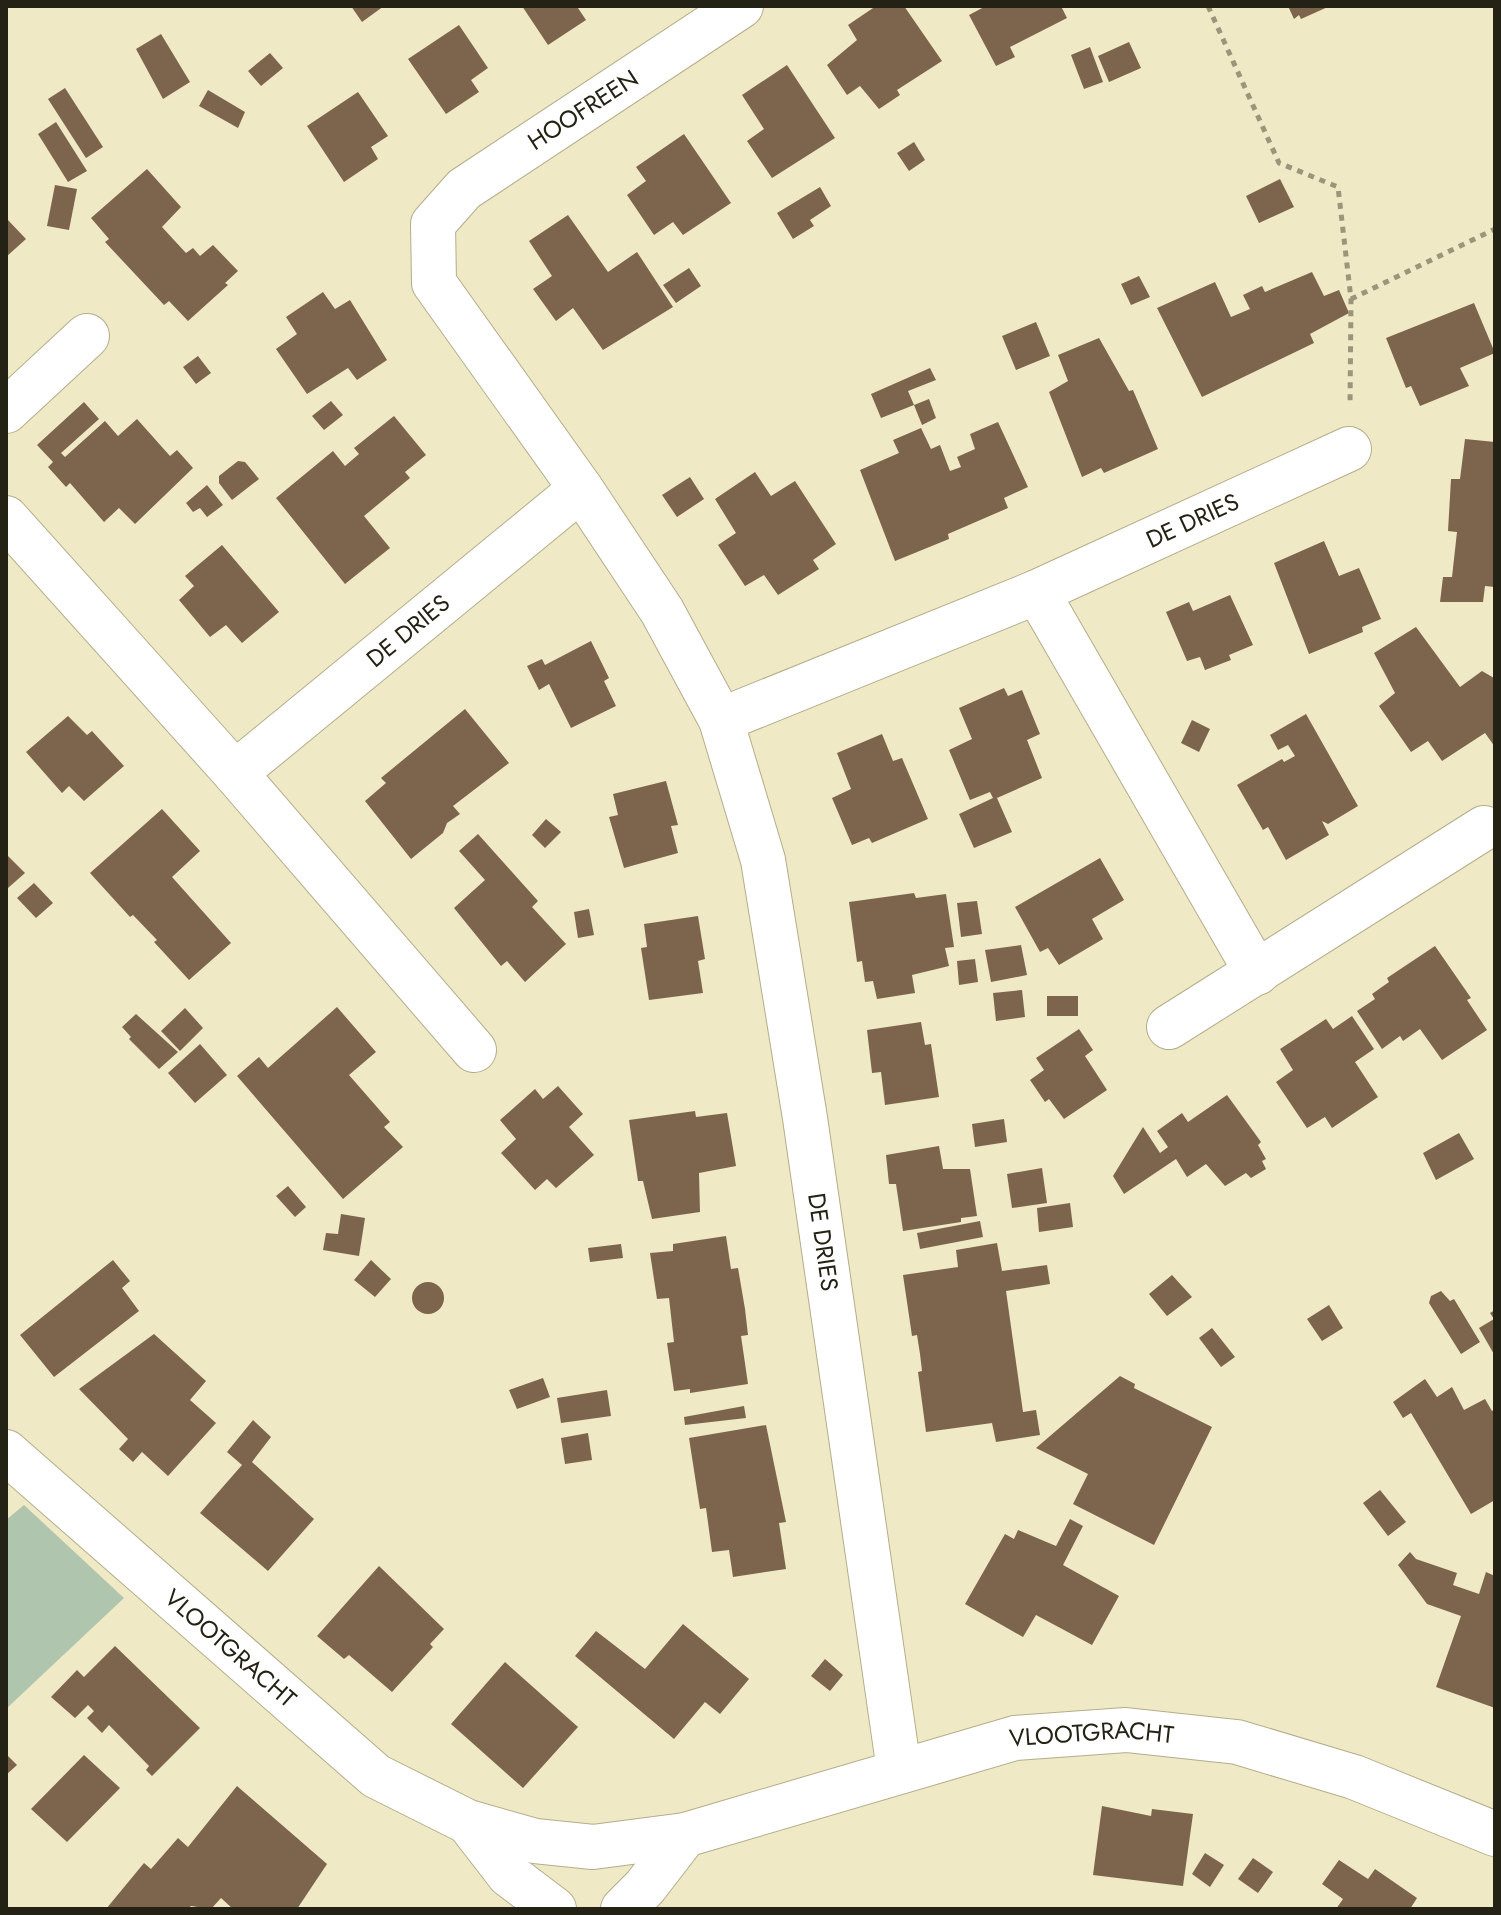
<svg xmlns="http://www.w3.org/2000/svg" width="1501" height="1915" font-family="Jost,sans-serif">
<rect width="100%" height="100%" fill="#f0e9c6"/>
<polygon fill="#b0c5ae" points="24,1505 124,1598 6,1709 6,1520"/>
<g fill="#7c654c">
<polygon points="351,6 384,6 362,22"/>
<polygon points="522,6 581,6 578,8 586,20 548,45"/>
<polygon points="876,6 904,6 942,61 897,90 900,95 879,109 860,86 847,95 827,65 857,40 848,25"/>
<polygon points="986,6 1061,6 1067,18 1010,47 1015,57 996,66 969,15"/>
<polygon points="1288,6 1330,6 1301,19 1299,15 1294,19"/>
<polygon points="459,25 488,68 471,80 479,92 446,114 408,59"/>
<polygon points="161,34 190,82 163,99 136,49"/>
<polygon points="1129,42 1141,68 1109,82 1098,56"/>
<polygon points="1090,47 1103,82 1084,89 1071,55"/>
<polygon points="270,53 283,68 261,86 248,71"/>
<polygon points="787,65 835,138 772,178 747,141 764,129 742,95"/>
<polygon points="65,88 103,147 86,158 48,99"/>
<polygon points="208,90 245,112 238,128 199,106"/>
<polygon points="358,92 388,136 371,147 378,159 344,182 307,126"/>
<polygon points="56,122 87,171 68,182 38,134"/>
<polygon points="684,134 731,203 683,235 673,222 654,235 627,195 646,181 636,167"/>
<polygon points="914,142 925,160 909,171 897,153"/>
<polygon points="147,169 181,207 162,227 173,239 186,253 193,248 200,256 213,245 238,271 225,283 228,285 188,321 169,301 164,305 105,242 109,239 91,218"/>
<polygon points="1280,179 1294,207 1259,223 1246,196"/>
<polygon points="55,185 77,189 69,230 47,226"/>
<polygon points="820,187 831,206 810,220 814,226 793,239 777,213"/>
<polygon points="568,215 608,272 637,252 673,307 603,350 573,308 556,321 533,289 552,276 529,241"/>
<polygon points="6,218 26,239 6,257"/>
<polygon points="689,268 701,286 676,303 663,285"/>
<polygon points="1312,272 1324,296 1339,290 1349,313 1310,334 1314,343 1202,397 1157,308 1215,282 1231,317 1250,309 1243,295 1262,286 1265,292"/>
<polygon points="1139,276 1150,297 1131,305 1121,284"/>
<polygon points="323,292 335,309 350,300 387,360 357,380 348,368 307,394 276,349 297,334 286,317"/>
<polygon points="1474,303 1495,353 1460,368 1469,386 1420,406 1411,386 1406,388 1386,338"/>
<polygon points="1036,322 1050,356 1016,370 1002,336"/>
<polygon points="1099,338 1129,391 1133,390 1158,449 1104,473 1101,468 1082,477 1049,392 1068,381 1058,355"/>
<polygon points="198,356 211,373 196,384 183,367"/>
<polygon points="930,368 936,380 908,391 914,405 881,418 871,394"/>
<polygon points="929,399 936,418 922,425 914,405"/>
<polygon points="331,401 343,415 324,430 312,416"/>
<polygon points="84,402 99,419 61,453 65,457 105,421 118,436 137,419 170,456 177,450 193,468 135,524 119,508 104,522 70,483 66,487 48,467 53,462 37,445"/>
<polygon points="394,416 426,455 405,472 410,478 364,516 390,548 345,584 276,498 333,451 345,466 359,454 354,448"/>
<polygon points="998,422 1028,487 1004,498 1008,508 948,534 949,539 895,561 860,470 899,453 893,440 921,428 931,449 940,445 950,471 961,467 957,457 975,449 970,434"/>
<polygon points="1465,439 1495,442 1495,587 1485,586 1483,602 1440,602 1443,577 1452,577 1457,532 1448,531 1451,479 1460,479"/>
<polygon points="238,461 245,462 259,479 232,500 219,483 219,476"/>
<polygon points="755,472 771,496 795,481 836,544 813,560 819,569 778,595 764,575 745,586 718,545 736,533 715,499"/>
<polygon points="690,477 704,499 677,517 662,495"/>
<polygon points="207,485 223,505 207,517 200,508 193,512 186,503"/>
<polygon points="1324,541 1339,576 1359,568 1381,619 1362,627 1363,632 1309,654 1274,563"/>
<polygon points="222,545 279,612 242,643 226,625 210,637 179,600 194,586 185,576"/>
<polygon points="1230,595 1253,645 1229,655 1231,660 1205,670 1200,657 1187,661 1166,612 1189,602 1193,611"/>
<polygon points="1416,627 1460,687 1482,671 1494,678 1495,747 1485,733 1442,761 1428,741 1411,752 1379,706 1395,693 1374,653"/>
<polygon points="591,641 609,678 604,681 616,706 571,728 549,684 539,690 527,666 542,659 545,665"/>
<polygon points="1004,688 1008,696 1022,690 1040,734 1027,740 1042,778 997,798 1012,832 974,848 959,814 993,798 990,792 970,800 949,750 972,739 959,708"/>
<polygon points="465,709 509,763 453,806 460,814 447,823 443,833 411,859 365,801 386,783 381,778"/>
<polygon points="1306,714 1358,806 1328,824 1322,821 1329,835 1286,860 1268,827 1263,830 1237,785 1282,759 1284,762 1295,756 1288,745 1278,750 1270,735"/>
<polygon points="68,716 87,735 92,731 124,766 84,801 69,786 62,793 26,752"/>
<polygon points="1192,720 1210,729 1199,752 1181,743"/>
<polygon points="882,734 893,761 902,758 928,819 872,843 869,838 852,845 832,798 851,789 837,753"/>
<polygon points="666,781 678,825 671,826 678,853 624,868 609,817 618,815 613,794"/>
<polygon points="162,809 200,851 172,877 231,943 189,980 154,942 157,940 133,915 130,917 90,873"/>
<polygon points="546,819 561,832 545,848 532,835"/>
<polygon points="478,834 538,901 532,907 566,944 525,982 507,961 501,966 454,908 485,880 459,851"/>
<polygon points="6,854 25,873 8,888 6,886"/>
<polygon points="1100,858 1124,900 1092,919 1103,939 1059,965 1048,948 1040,952 1015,907"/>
<polygon points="34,883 53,903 36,918 17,898"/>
<polygon points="914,893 916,898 946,894 954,947 945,948 949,966 912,975 915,993 877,999 873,981 865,982 862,961 857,962 849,902"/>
<polygon points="977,901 982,934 961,937 957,903"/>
<polygon points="589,909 594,935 578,938 574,912"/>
<polygon points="698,916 705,959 698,961 703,993 649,1000 641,948 647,947 644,924"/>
<polygon points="1021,945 1027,975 991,982 985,950"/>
<polygon points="1435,946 1471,998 1467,1000 1487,1030 1442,1060 1420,1029 1403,1041 1400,1036 1382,1049 1357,1011 1375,999 1372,994 1389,982 1387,978"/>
<polygon points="975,959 978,982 959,985 957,961"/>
<polygon points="1022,990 1025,1017 996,1021 993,993"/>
<rect x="1047" y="996" width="31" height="20"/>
<polygon points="337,1007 376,1052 349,1075 390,1122 384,1127 403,1147 343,1199 237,1076 259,1057 268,1068"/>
<polygon points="185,1008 203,1028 180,1051 161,1031"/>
<polygon points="136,1014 178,1052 159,1069 129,1039 131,1037 122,1027"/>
<polygon points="1352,1016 1374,1049 1355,1062 1378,1097 1332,1128 1325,1117 1307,1128 1276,1082 1293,1070 1280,1049 1326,1019 1333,1029"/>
<polygon points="921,1022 925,1045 931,1044 939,1097 885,1105 881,1072 872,1073 867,1030"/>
<polygon points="1079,1029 1093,1050 1085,1056 1107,1090 1064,1119 1049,1099 1045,1102 1030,1080 1044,1070 1036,1058"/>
<polygon points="200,1044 227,1075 195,1103 168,1073"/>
<polygon points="558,1086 583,1114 569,1127 594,1155 556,1188 547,1179 535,1190 501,1153 516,1139 500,1120 535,1089 543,1099"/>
<polygon points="1227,1095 1261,1142 1258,1145 1266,1159 1262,1161 1266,1169 1251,1178 1246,1173 1225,1186 1206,1164 1187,1177 1176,1159 1124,1194 1113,1176 1143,1127 1160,1153 1168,1147 1157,1131 1182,1113 1188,1122"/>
<polygon points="695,1111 696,1117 727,1113 736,1166 699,1173 700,1212 652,1219 643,1181 638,1181 629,1120"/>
<polygon points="1004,1119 1007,1142 975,1147 972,1124"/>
<polygon points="1459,1133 1474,1159 1436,1180 1423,1153"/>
<polygon points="939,1146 943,1169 970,1169 977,1216 961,1218 961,1222 903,1231 896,1184 889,1184 886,1155"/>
<polygon points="1042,1168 1047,1203 1012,1208 1007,1174"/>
<polygon points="288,1186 306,1207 295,1217 276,1196"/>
<polygon points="1070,1203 1073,1227 1039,1232 1037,1208"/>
<polygon points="341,1214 365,1218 359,1256 323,1250 326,1233 338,1234"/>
<polygon points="980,1221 983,1237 920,1249 917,1233"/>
<polygon points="726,1236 731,1269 738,1268 745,1309 748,1335 741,1336 748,1384 690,1393 690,1389 674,1391 667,1343 674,1342 669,1298 657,1299 650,1253 673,1251 673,1244"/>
<polygon points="997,1243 1002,1271 1047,1265 1050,1284 1006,1291 1023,1412 1036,1410 1040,1435 996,1442 992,1423 926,1432 918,1372 922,1371 920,1354 917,1335 912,1336 903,1275 958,1267 956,1250"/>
<polygon points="621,1244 623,1258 590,1262 588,1248"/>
<polygon points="113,1260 130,1281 122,1288 139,1311 54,1377 20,1335"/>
<polygon points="371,1260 391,1279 375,1297 354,1280"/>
<polygon points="1172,1275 1192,1297 1167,1316 1149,1294"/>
<circle cx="428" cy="1298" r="16"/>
<polygon points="1441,1291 1450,1301 1454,1299 1480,1342 1461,1354 1429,1303 1431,1296"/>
<polygon points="1329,1305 1343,1328 1322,1341 1307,1319"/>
<polygon points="1495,1310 1495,1356 1479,1328 1494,1319 1490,1313"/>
<polygon points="1212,1328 1235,1357 1221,1367 1199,1338"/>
<polygon points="154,1334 206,1381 190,1400 216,1423 168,1476 142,1452 133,1462 119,1449 128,1439 79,1389"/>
<polygon points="1120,1376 1135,1384 1134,1388 1212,1427 1154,1545 1073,1504 1088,1474 1036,1448"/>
<polygon points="543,1378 550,1397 517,1409 509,1390"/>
<polygon points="1425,1379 1437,1397 1452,1387 1464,1410 1485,1399 1492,1411 1495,1409 1495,1500 1471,1514 1411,1413 1403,1418 1393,1402"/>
<polygon points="607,1390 611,1416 561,1423 557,1398"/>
<polygon points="744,1406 746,1418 685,1425 684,1417"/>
<polygon points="253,1420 271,1437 252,1462 314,1519 268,1571 200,1513 242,1465 227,1452"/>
<polygon points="766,1425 786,1522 779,1523 786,1569 733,1577 729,1550 712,1552 706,1508 700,1509 689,1438"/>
<polygon points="588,1433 592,1460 565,1464 561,1438"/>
<polygon points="1380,1490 1406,1522 1388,1536 1363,1503"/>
<polygon points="1070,1519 1083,1526 1063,1565 1119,1596 1092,1645 1036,1615 1023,1637 965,1604 1005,1534 1014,1539 1018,1530 1056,1546"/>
<polygon points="1410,1552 1416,1559 1457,1573 1453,1585 1479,1594 1486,1572 1495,1576 1495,1708 1436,1687 1461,1616 1427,1604 1398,1565"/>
<polygon points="379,1566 444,1629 430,1644 433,1647 392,1692 349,1655 344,1659 317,1636"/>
<polygon points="683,1624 749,1679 720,1714 705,1702 674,1739 575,1656 596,1631 645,1669"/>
<polygon points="115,1646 200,1728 152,1776 146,1770 149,1766 109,1725 102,1733 87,1718 94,1711 88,1705 75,1718 51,1697 77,1670 84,1677"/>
<polygon points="825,1659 843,1675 830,1691 811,1676"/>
<polygon points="505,1662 578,1727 523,1788 451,1724"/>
<polygon points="6,1754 17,1765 6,1775"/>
<polygon points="84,1755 120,1788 67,1842 31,1809"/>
<polygon points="237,1786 327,1864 297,1909 233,1909 221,1898 211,1909 191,1906 188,1909 106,1909 144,1863 151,1869 178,1838 188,1847"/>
<polygon points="1102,1806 1151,1816 1152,1809 1193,1814 1183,1886 1093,1875"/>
<polygon points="1205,1853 1224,1865 1210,1887 1192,1874"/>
<polygon points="1253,1858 1273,1872 1258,1893 1238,1879"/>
<polygon points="1339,1860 1368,1879 1375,1869 1417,1898 1410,1909 1336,1909 1343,1899 1322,1884"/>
</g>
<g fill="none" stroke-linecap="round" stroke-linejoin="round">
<defs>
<g id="minor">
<path id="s1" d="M741,6l-277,183 -31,35 1,59 147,206 81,122 59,109 42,140 42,258 94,652"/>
<polyline points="6,411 87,336"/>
<polyline points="6,518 235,773 474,1050"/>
<polyline points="1037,592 1257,973"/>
<path id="s2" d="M721,720l316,-128 312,-143"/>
<path id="s3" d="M235,773l346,-284"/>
<polyline points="1169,1027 1484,828"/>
<path id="s4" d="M6,1452l370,324 92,46 67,19 58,6 92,-12 330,-97 111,-8 111,12 117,35 141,57"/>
<polyline points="468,1822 509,1875 554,1909"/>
<polyline points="623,1909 645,1887 685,1835"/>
</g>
</defs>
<use href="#minor" stroke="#b3ad8b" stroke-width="46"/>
<g stroke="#9a957b" stroke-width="5" stroke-dasharray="6 6" stroke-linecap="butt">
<polyline points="1208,6 1279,163 1338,187 1351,299 1350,406"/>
<polyline points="1351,299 1495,229"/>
</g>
<use href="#minor" stroke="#fff" stroke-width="44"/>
</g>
<g text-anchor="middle" stroke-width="8" stroke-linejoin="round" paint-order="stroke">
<g font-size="24" fill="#242215" stroke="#fff">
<text transform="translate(583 110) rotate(-33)" y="8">HOOFREEN</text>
<text dy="8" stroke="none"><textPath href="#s2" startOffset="512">DE DRIES</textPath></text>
<text dy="8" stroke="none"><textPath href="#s3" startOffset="224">DE DRIES</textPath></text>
<text dy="8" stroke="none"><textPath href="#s1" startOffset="1494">DE DRIES</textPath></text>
<text dy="8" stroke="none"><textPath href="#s4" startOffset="298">VLOOTGRACHT</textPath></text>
<text dy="8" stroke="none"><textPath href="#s4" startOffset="1236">VLOOTGRACHT</textPath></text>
</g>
</g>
<rect width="1501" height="1915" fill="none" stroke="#242215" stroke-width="16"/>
</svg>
